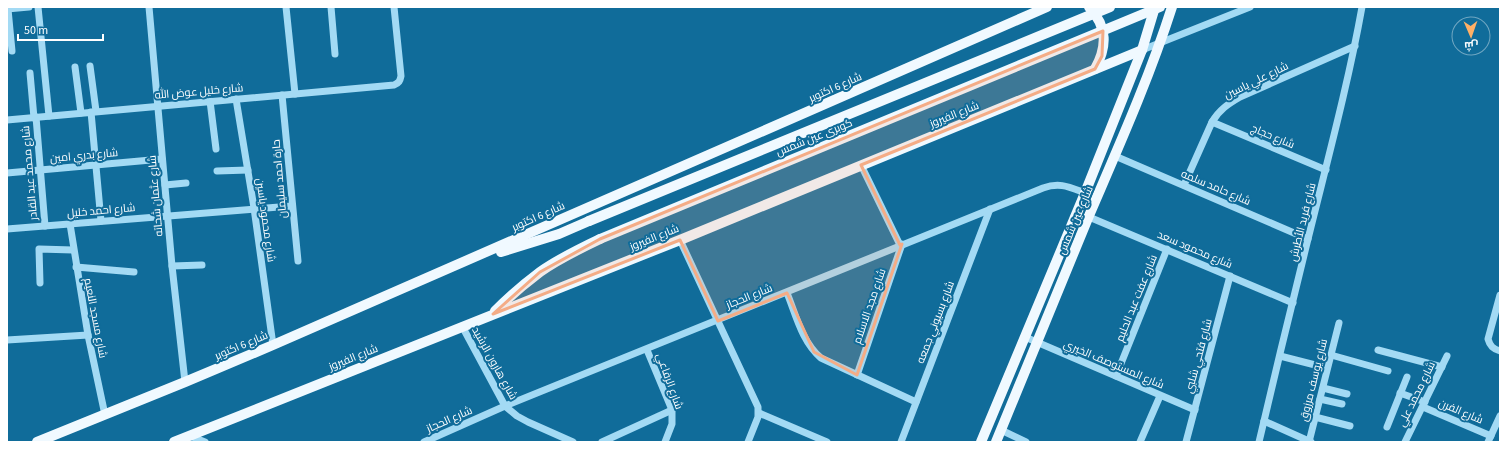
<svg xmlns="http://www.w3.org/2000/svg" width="1507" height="449" font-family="'Source Sans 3',Cairo,sans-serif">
<rect width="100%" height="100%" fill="#106c9a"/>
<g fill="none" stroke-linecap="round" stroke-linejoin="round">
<g stroke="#a3daf4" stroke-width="7">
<polyline points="38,7 49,116"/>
<polyline points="149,7 172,266 185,382"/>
<polyline points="286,7 295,94"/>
<polyline points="331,7 335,54"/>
<polyline points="7,9 29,7"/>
<polyline points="8,9 12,51"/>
<polyline points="1142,50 1250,7"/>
<polyline points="90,66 96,111"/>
<polyline points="75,67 81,113"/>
<polyline points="30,73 34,118"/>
<polyline points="282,95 298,261"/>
<polyline points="236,99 254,208 273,345"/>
<polyline points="210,101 216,149"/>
<polyline points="91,112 101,221"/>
<polyline points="36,117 45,226"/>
<path d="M7,120l387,-35c5,-2 6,-4 7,-9l-7,-69"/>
<polyline points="1212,122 1326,170"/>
<polyline points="1115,156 1308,239"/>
<polyline points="861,165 900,245"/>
<polyline points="217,171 248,170"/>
<polyline points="7,173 162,159"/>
<polyline points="165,185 186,183"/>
<path d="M1184,185l28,-63c7,-12 16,-18 28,-25l115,-51"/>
<polyline points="1089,217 1293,303"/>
<polyline points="70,224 88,335 105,415"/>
<polyline points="7,229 292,206"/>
<polyline points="680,240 758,407 758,417 748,442"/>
<polyline points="172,266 202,265"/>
<polyline points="76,267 134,272"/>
<polyline points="40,283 39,249 73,250"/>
<path d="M787,293c9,22 15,49 34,65l95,44"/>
<path d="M1500,295l-12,44c2,7 5,10 12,12"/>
<polyline points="462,326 505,406 517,416 528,422 573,442"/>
<polyline points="1025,337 1195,410"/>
<polyline points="7,340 88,335"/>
<polyline points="647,350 672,410 672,424 665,442"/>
<polyline points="1378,350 1442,367"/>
<polyline points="1331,355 1388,371"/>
<polyline points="1280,356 1327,368"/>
<polyline points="857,375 902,244"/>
<polyline points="1116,376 1167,249"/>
<polyline points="1323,388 1347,394"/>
<polyline points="1400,393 1425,402"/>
<polyline points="1320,399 1342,404"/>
<polyline points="1423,407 1491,436"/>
<polyline points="759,413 827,442"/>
<polyline points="1315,417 1350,426"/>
<polyline points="1264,421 1311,442"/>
<polyline points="1387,427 1407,377"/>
<polyline points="1001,430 1026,442"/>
<polyline points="190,436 205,442"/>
<path d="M424,442l81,-36 538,-218c17,-6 26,-1 42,5"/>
<polyline points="602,442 672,410"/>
<polyline points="901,442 990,209"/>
<polyline points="1140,442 1160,396"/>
<polyline points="1186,442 1230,276"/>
<path d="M1259,442c16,-68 32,-135 49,-203 19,-77 40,-154 54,-232"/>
<polyline points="1309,442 1339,323"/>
<polyline points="1405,442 1447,356"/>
<polyline points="1488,442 1500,416"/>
</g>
<g stroke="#f0f9ff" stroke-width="10">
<path d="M1089,7c19,20 18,40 6,62"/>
<polyline points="501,252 559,234 589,221"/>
<path d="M495,311c14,-14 29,-27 45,-39 18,-13 39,-23 60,-33"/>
<polyline points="37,442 185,382 273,345 1047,7"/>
<polyline points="174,442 680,240 1142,50"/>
<polyline points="981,442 1085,193 1142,50 1155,7"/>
<path d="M996,442c31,-75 61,-150 92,-224 30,-70 61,-139 84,-211"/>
</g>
<g stroke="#f0f9ff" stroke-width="10">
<polyline points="589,221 1110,7"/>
<polyline points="600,239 1160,7"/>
</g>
</g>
<path fill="#f4ac86" fill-opacity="0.2" stroke="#f4ac86" stroke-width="3" stroke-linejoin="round" d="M1103,31l-1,25 -7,13 -234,96 39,80 2,-1 -45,131 -43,-23 -27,-59 -69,28 -38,-81 -187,74 47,-42 60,-33z"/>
<g text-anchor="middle" stroke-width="4" stroke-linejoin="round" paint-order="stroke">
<g font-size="11" fill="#fff" stroke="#106c9a">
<text transform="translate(1256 80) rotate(-26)" y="4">شارع علي ياسين</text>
<text transform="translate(835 87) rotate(-24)" y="4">شارع 6 اكتوبر</text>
<text transform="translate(199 91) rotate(-5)" y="4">شارع خليل عوض الله</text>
<text transform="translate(954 114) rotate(-22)" y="4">شارع الفيروز</text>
<text transform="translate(1273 136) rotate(23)" y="4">شارع حجاج</text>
<text transform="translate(814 137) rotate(-22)" y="4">كوبرى عين شمس</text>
<text transform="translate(84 155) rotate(-5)" y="4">شارع بدري امين</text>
<text transform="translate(29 173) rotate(-95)" y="4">شارع محمد عبد القادر</text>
<text transform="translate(279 179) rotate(-95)" y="4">حارة احمد سليمان</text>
<text transform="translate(1216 187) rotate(23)" y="4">شارع حامد سلمه</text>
<text transform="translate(155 196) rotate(-95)" y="4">شارع عثمان شحاته</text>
<text transform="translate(101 210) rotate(-5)" y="4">شارع احمد خليل</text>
<text transform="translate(538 216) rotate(-24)" y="4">شارع 6 اكتوبر</text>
<text transform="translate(266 220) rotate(82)" y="4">شارع محمود ياسين</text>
<text transform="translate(1075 220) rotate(-67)" y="4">شارع عين شمس</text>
<text transform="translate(1302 222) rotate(-76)" y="4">شارع فريد الأطرش</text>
<text transform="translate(654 237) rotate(-22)" y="4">شارع الفيروز</text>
<text transform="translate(1195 249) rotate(23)" y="4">شارع محمود سعد</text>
<text transform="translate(749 296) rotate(-22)" y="4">شارع الحجاز</text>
<text transform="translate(1136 298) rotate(-68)" y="4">شارع عفت عبد الحليم</text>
<text transform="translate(869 306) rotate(-71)" y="4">شارع مجد الاسلام</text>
<text transform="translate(96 318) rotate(79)" y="4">شارع مسجد النعيم</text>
<text transform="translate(935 322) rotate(-69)" y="4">شارع بسيوني جمعه</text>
<text transform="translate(241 345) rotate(-23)" y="4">شارع 6 اكتوبر</text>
<text transform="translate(1198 356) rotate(-75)" y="4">شارع فتحي شلبي</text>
<text transform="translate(353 357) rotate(-22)" y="4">شارع الفيروز</text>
<text transform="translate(495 363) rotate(61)" y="4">شارع هارون الرشيد</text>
<text transform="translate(1114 364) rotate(23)" y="4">شارع المستوصف الخيري</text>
<text transform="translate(1313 380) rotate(-76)" y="4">شارع يوسف مرزوق</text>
<text transform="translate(670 381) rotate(70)" y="4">شارع الرفاعي</text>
<text transform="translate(1416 394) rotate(-64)" y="4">شارع محمد علي</text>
<text transform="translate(1461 411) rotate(23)" y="4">شارع الفرن</text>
<text transform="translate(449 419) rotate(-24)" y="4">شارع الحجاز</text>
</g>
</g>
<rect width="1507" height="449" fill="none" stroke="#ffffff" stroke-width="16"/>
<g transform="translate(1471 36) rotate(178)"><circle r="19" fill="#106c9a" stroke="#70a7c2"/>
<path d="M0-3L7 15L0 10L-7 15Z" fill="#ffb066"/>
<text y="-6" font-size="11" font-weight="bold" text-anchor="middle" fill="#ffffff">ش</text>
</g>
<path d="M18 34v6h85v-6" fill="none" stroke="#ffffff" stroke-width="2"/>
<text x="24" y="34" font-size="12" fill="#ffffff" stroke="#106c9a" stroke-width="3" paint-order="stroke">50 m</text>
</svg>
